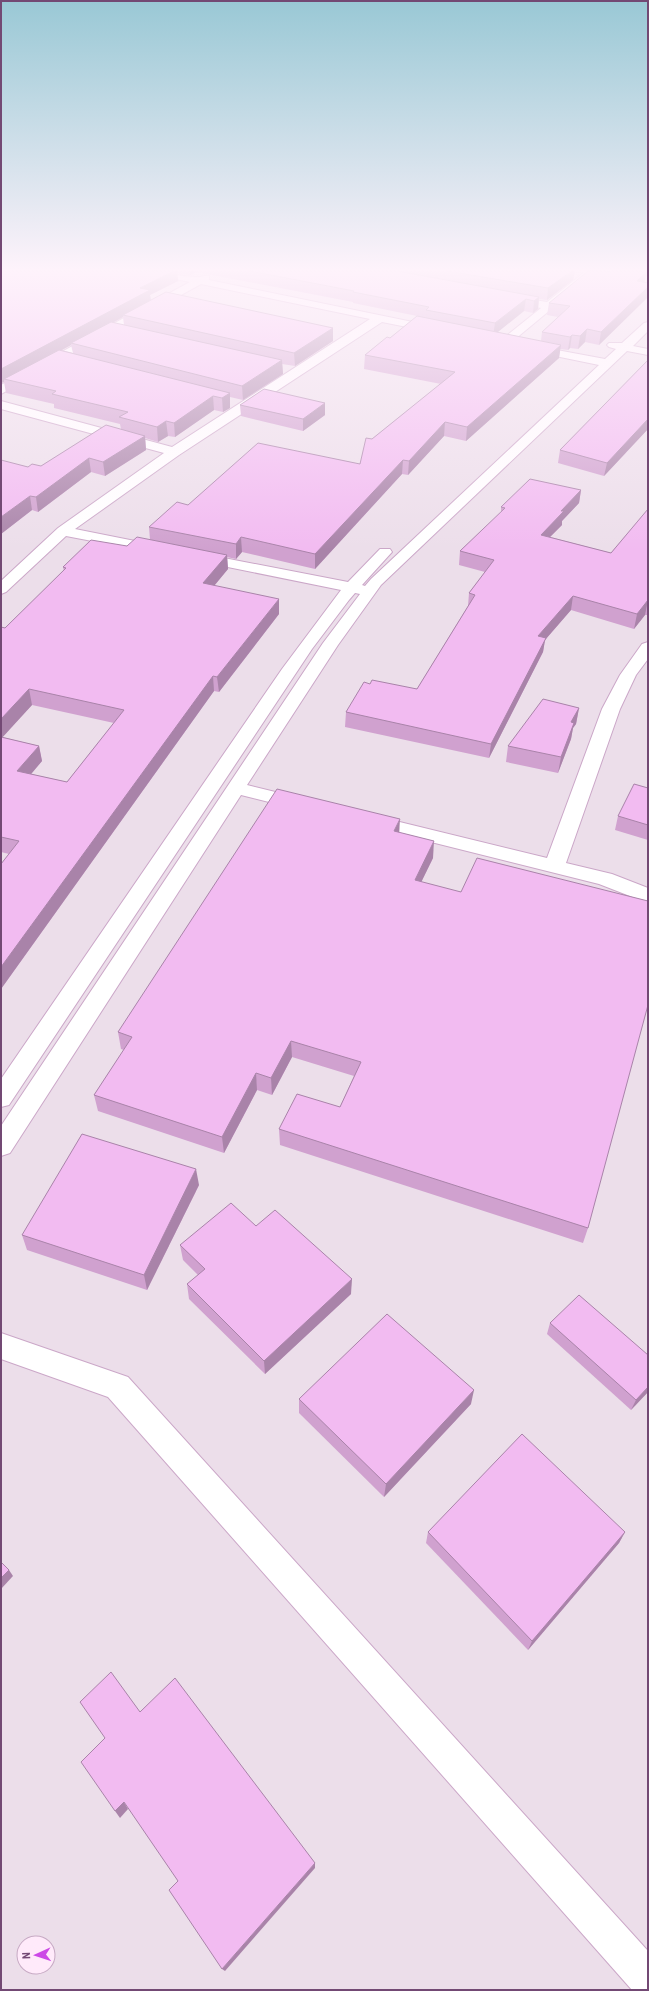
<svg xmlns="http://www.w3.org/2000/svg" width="649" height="1991" font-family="'Roboto Condensed',sans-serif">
<rect width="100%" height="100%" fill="#fce4f7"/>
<path fill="#ecdeea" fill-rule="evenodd" d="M1,271h647v1719h-647zM24,1943h24v24h-24z"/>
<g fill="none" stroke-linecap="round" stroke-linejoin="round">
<defs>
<g id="minor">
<path d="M146,271c18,-1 33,6 50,6 5,1 8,-2 13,-1v4l228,47 5,3 -5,3 -55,-11 -203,133 -104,74 90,18 2,3 -2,3 -5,1 -94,-18 -60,56 -5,2v-13l57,-53 106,-75 -163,-44v-8l171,46 198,-128 -169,-35 -200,110v-9l189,-103 -43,-9z"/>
<polygon points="586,271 597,271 508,345 500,345 498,343 500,341 541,308 505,301 504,299 505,297 509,296 547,302"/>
<polygon points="648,322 648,331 633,346 648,349 648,355 627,351 381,585 338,645 247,785 308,800 310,804 308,808 301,810 241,795 10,1153 1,1156 1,1126 323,643 360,594 355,593 349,600 312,649 9,1105 1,1107 1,1079 282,669 341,590 198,561 193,560 191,557 193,554 198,553 348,582 380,549 390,549 392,552 362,585 365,586 371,579 599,365 526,350 524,348 526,346 530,345 605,359 616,349 609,347 607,345 609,343 622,343 644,323"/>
<polygon points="648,642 648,659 636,675 620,709 566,863 612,874 648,888 648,903 599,884 371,827 364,825 361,821 364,817 371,815 547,858 602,709 620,675 642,644"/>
<polygon points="1,1333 128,1377 648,1951 648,1990 632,1990 108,1397 1,1359"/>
</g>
</defs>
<use href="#minor" stroke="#cba7c8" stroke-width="2"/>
<use href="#minor" fill="#fff" fill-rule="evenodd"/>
</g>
<g fill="#d0a1cf" fill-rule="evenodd">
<path d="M1,271h574l-2,9 -26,20 -8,-1 -1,10 -5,4 -9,-2 -27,21 44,9 1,-9 16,-15 -11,-2 2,-12 62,-31 37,-1v5h-2l-2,7h4v14l-49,48 -14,-3 -7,7 -8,-1 -2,2 -8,-1 -1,9 -93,83 -22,-5 -36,39 -6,-1 -87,95 -73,-17 -6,7 -9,-2 1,12 -14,17 65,28 -60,78 -5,-1 -213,298v-125l8,-10 -8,-2v-225l4,1 59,-57 -1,-4 64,-21 23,-6 -1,-13 39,-22 172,-41 12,-25 69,-55 -77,-15 1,-14 25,-17 27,-22 -64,-13v-1l-157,-30 -6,3 -13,-2 1,8 -28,14 1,5 182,28v13l-38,25 -13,-2 1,10 -40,26 -13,-3v11l-7,4 -9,-2 -39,27 -7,-1 -10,6 -13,-4 1,12 -41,26 -14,-4 -53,40 -6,-2 -31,24 27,-67 13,-1 80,-37 -1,-5 -66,-16v-4l-48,-11 -2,-11 -3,1zM123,317l1,8 -12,-2zM71,345l2,8 -12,-3zM32,705l82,18 -47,59 -36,-8 11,-13 -3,-15 -37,-9z"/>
<polygon points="648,360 648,429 604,476 558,463 560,450"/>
<polygon points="240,405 325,415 303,431 241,416"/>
<polygon points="581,490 579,503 562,521 562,525 550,537 611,553 648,509 648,615 645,615 634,629 571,610 545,640 543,652 489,758 345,727 346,712 370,684 417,689 468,606 469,593 485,572 459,565 460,551 501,513 501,507"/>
<polygon points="579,708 576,724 573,728 571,739 558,773 506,762 508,746"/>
<polygon points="648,788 648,840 615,830 618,816"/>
<polygon points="399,833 433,858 421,882 588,1228 583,1243 280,1145 279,1129 340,1107 354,1076 292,1057 272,1095 257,1090 224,1153 98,1111 94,1095 124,1050 121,1049 118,1032"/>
<polygon points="199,1185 147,1290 27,1250 22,1235"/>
<polygon points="256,1226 351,1294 265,1374 189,1299 187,1284 198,1275 183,1260 180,1245"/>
<polygon points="550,1323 648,1392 631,1410 547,1334"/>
<polygon points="299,1399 471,1404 384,1497 299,1413"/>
<polygon points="428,1532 625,1532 619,1543 528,1650 426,1543"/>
</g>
<g fill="#a983a9">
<polygon points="174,271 177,271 178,281 150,295 151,302 123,315 123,317 74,344 71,343 71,345 8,380 4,379 4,382 1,383 1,369 140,288"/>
<polygon points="190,271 196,271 196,272 190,275"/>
<polygon points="572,271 575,271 573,280 547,300 548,288"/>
<polygon points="646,272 644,285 637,281"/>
<polygon points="648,287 648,297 599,345 601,332"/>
<polygon points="539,297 538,309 533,313 534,301"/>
<polygon points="526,299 524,311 493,336 495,323"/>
<polygon points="333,328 333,341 295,366 294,353"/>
<polygon points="587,329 585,342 578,349 580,336"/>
<polygon points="572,335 570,348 568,350 570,337"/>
<polygon points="561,345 559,358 466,441 467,427"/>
<polygon points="282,360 283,374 243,400 242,386"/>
<polygon points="230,393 230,408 223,412 222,398"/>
<polygon points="213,396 214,410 175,437 174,423"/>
<polygon points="325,403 325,415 303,431 303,419"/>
<polygon points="648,419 648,429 604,476 607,463"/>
<polygon points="166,421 168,436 158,442 157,427"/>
<polygon points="445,422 444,436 408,475 409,461"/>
<polygon points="145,436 146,450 105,476 103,462"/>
<polygon points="89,458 91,472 38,512 36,497"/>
<polygon points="403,460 402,474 315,569 315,554"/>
<polygon points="581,490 579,503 562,521 562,525 539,548 541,535 561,511"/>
<polygon points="30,496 32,510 1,534 1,517"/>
<polygon points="241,537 242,552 236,559 236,544"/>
<polygon points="227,555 228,569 204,598 203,583"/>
<polygon points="573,596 571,610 545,640 543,652 489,758 491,744 538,636"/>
<polygon points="279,599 279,614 219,692 217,677"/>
<polygon points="648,600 645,615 634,629 637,614"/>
<polygon points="213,676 214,691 1,989 1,967"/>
<polygon points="29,689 32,705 1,739 1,719"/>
<polygon points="579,708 576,724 573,728 571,739 558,773 561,757 571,722"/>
<polygon points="39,746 42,761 21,786 17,771"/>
<polygon points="400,819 399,836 394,831"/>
<polygon points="434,841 433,858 414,897 415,880"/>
<polygon points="291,1041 292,1057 272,1095 271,1078"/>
<polygon points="256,1073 257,1090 224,1153 222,1137"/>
<polygon points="196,1169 199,1185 147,1290 144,1275"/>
<polygon points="352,1279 351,1294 265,1374 264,1361"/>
<polygon points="648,1387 648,1392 631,1410 636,1400"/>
<polygon points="474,1390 471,1404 384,1497 386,1484"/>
<polygon points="625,1532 619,1543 528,1650 532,1641"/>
<polygon points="9,1570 13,1576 1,1589 1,1578"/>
<polygon points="124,1802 128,1809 120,1818 115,1811"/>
<polygon points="315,1863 315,1868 225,1971 222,1969"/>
</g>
<g fill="#f2bbf1" stroke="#a983a9">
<polygon points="1,271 174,271 140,288 150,290 1,369"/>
<polygon points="250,271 397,271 539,297 534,301 526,299 495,323 426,310 429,307 353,292 354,291"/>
<polygon points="447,271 572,271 548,288"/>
<polygon points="588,271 605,271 611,272 613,271 638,271 646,272 637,281 648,283 648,287 601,332 587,329 580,336 572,335 570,337 542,332 570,306 549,303"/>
<polygon points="639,271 648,271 648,273"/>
<polygon points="166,292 333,328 294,353 123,315"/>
<polygon points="417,316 561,345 467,427 445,422 409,461 403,460 315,554 241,537 236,544 149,527 177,502 188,505 258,443 360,464 366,438 372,439 455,372 365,355 387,337 390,338"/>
<polygon points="111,322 282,360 242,386 71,343"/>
<polygon points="59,350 230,393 222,398 213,396 174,423 166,421 157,427 119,417 128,412 52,394 56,391 4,379"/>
<polygon points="648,360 648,419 607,463 560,450"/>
<polygon points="264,389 325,403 303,419 240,405"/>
<polygon points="106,425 145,436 103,462 89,458 36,497 30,496 1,517 1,460 28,467 32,464 41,466"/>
<polygon points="530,479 581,490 561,511 564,511 541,535 611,553 648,509 648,600 637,614 573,596 538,636 546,638 491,744 346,712 364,682 370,684 372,680 417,689 475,595 469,593 494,560 460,551 505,508 501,507"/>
<polygon points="137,537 227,555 203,583 279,599 217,677 213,676 1,967 1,864 19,841 1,837 1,737 39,746 17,771 67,782 124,710 29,689 1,719 1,627 5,628 66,568 63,567 91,540 127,546"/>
<polygon points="543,699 579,708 571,722 574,723 561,757 508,746"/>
<polygon points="634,784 648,788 648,825 618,816"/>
<polygon points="277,789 400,819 394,831 434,841 415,880 461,892 477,858 648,901 648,1005 588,1228 279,1129 297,1094 340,1107 361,1062 291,1041 271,1078 256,1073 222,1137 94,1095 132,1037 118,1032"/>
<polygon points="82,1134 196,1169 144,1275 22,1235"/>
<polygon points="231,1203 256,1226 275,1210 352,1279 264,1361 187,1284 205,1269 180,1245"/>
<polygon points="579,1295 648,1355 648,1387 636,1400 550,1323"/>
<polygon points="387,1314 474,1390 386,1484 299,1399"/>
<polygon points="522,1434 625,1532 532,1641 428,1532"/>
<polygon points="1,1562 9,1570 1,1578"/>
<polygon points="111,1672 140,1712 175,1678 315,1863 222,1969 169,1890 178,1881 124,1802 115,1811 81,1762 105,1738 80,1702"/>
</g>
<linearGradient id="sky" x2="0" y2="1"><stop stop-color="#99c8d5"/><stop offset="0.49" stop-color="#fef3fb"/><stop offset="1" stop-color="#fef3fb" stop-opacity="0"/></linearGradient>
<rect width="649" height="550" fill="url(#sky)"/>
<rect width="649" height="1991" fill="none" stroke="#734974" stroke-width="4"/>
<g transform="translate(36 1955) rotate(267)"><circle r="19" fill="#ffeafa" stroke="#c7aac4"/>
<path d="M0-3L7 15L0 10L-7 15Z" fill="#cc49e6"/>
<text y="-6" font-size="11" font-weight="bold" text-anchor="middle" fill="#734974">N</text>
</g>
</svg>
